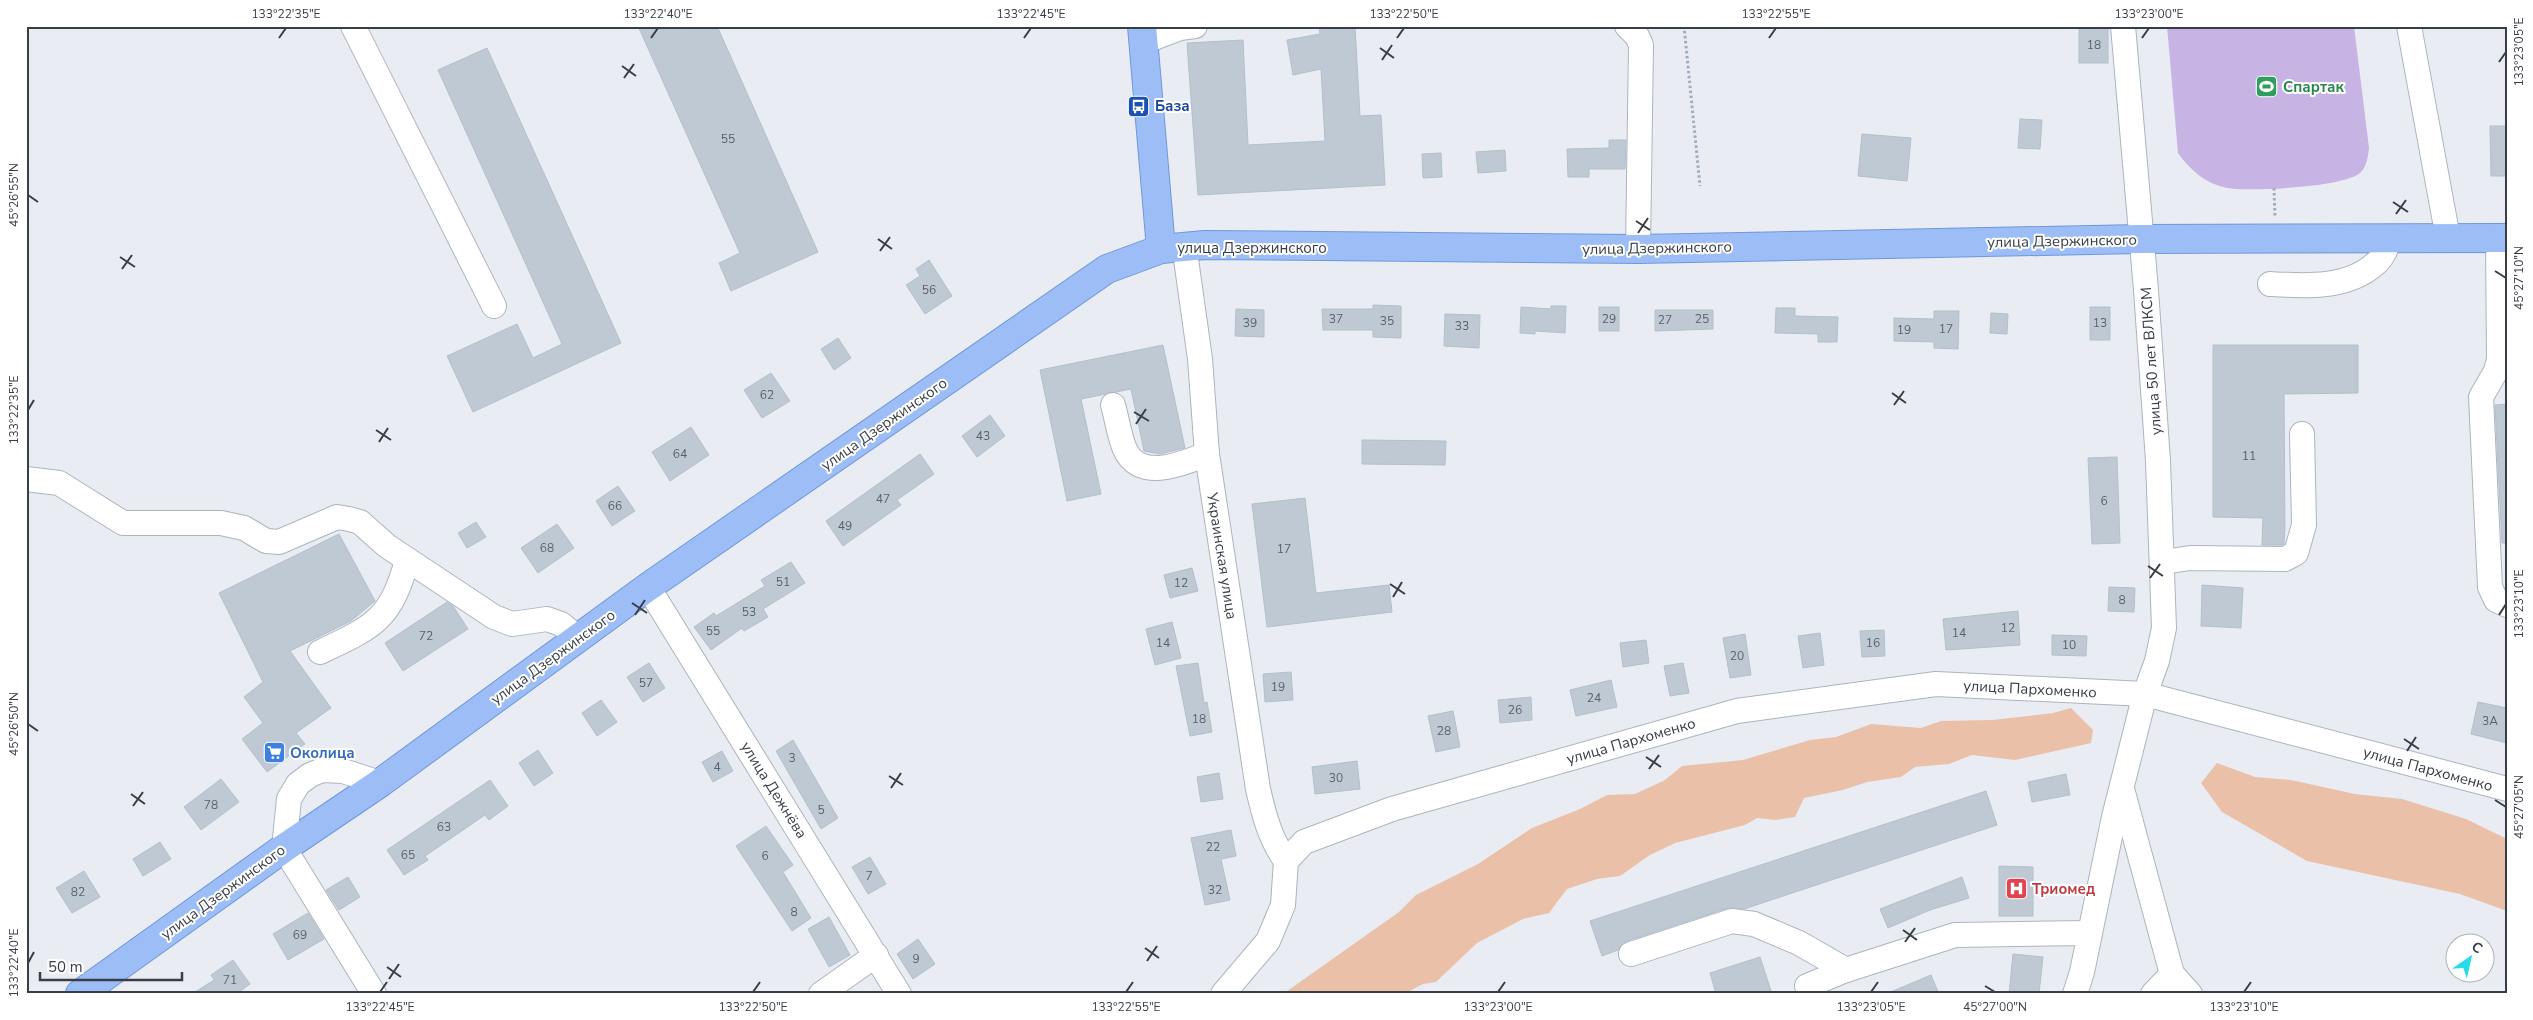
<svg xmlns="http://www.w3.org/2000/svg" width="2533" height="1020" font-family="'Nunito Sans',sans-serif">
<rect width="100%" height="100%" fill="#e9edf3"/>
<path fill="#c7b4e4" d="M2167,26h187l15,122c-1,8 -2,19 -9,25 -15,14 -111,19 -133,15 -21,-4 -37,-18 -49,-35z"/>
<g fill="#ebc0a9">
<polygon points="2071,708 2093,730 2091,743 2015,760 1972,755 1949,764 1915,767 1901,777 1867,782 1843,790 1804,798 1795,817 1775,820 1757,818 1745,825 1675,843 1650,855 1620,876 1597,879 1567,889 1549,913 1523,919 1477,943 1436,982 1423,984 1404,994 1283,994 1399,912 1416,895 1478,864 1532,828 1580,809 1607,795 1635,794 1665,780 1682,766 1743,760 1810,740 1836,737 1871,724 1921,728 1941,721 1992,720 2053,713"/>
<polygon points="2217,763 2255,777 2291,780 2355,794 2402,799 2466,819 2507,839 2507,911 2460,894 2307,861 2222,812 2201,783"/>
</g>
<g fill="#bfc9d4" stroke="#b2bfce">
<polygon points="638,26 717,26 818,252 731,291 719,263 740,253"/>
<polygon points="1319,26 1355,26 1360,116 1381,115 1385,185 1198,195 1187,43 1243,40 1248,145 1325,141 1321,69 1293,75 1287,40 1320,34"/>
<rect x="2079" y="26" width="29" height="37"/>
<polygon points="487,48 621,343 473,412 447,356 517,324 533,358 562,344 438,70"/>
<polygon points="2020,119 2042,120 2040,149 2018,148"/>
<polygon points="2490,126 2507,126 2507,176 2491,176"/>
<polygon points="1862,134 1911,138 1907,181 1858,176"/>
<polygon points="1609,140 1626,140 1625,169 1589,169 1589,177 1568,177 1567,149 1609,148"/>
<polygon points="1505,150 1506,171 1478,173 1476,152"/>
<polygon points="1441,153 1442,177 1423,178 1422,154"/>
<polygon points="929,260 952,296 925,314 906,285 920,276 916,269"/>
<polygon points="1373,305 1401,306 1401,338 1373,337 1373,330 1323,330 1322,309 1373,309"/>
<polygon points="1551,306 1566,306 1565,333 1535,331 1535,334 1520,333 1521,307 1551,309"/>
<rect x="1599" y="307" width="20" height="24"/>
<rect x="2090" y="307" width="20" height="33"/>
<polygon points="1776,308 1795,308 1795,316 1838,317 1837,342 1818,342 1818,334 1775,333"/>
<polygon points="1236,309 1264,310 1264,337 1235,336"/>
<polygon points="1655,310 1713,310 1713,329 1655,331"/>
<polygon points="1934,311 1959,311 1958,349 1934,348 1934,342 1894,341 1894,318 1934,319"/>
<polygon points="1991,313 2008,314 2007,334 1990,333"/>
<polygon points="1445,314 1480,315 1479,348 1444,346"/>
<polygon points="838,338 851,358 834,370 821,349"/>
<polygon points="1163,345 1185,448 1160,454 1144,451 1131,389 1081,399 1101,494 1067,501 1040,370"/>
<polygon points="2213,345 2358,345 2358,393 2284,394 2285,528 2284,544 2282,545 2262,545 2263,518 2213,517"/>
<polygon points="771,373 790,401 762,418 744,390"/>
<polygon points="2507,404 2507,543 2502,543 2495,405"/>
<polygon points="990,415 1005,436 977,457 962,436"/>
<polygon points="691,427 709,455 670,481 652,452"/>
<polygon points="1362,440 1446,441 1445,465 1362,464"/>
<polygon points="920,454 934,474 897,500 901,505 843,546 826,521"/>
<polygon points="2117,457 2120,543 2092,544 2088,458"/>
<polygon points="618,486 635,511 612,526 596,501"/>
<polygon points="1305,498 1316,593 1389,585 1392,612 1267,627 1252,504"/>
<polygon points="476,522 486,537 467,548 458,533"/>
<polygon points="557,524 574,548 538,573 521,548"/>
<polygon points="339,534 375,601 351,621 290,651 331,708 296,733 305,744 267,772 242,739 263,723 244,697 263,682 219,593"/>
<polygon points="791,562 805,583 763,609 768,617 744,631 742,628 711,650 694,627 714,613 716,616 765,586 761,580"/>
<polygon points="1192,568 1198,591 1170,598 1164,575"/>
<polygon points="2202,585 2243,588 2241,628 2201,626"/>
<polygon points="2109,587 2135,588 2134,612 2108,611"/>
<polygon points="447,602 453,606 468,629 403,671 385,643"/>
<polygon points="2018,611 2020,645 1946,650 1943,619"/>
<polygon points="1172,622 1181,658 1155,665 1146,629"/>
<polygon points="1884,630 1885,656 1862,657 1860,631"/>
<polygon points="1820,633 1824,665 1803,668 1798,636"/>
<polygon points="1745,634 1751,675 1730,678 1723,638"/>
<polygon points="2052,635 2087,636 2086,656 2052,655"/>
<polygon points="1646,640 1649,663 1623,667 1620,643"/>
<polygon points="649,663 665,688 643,702 627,677"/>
<polygon points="1198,663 1204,703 1207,702 1212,732 1190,736 1176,666"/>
<polygon points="1683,663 1689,693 1670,696 1664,666"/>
<polygon points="1291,672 1293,700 1265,702 1263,674"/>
<polygon points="1611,680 1617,707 1576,716 1570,690"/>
<polygon points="1531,697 1532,720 1500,723 1498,700"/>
<polygon points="601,700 617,722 597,736 582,713"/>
<polygon points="2478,702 2507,708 2507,743 2471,734"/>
<polygon points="1453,711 1460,747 1436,752 1428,716"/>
<polygon points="793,740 838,818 821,829 776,751"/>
<polygon points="538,750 553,773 534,786 519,763"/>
<polygon points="722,751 733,771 713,782 702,762"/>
<polygon points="1357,761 1360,789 1315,794 1312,767"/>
<polygon points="1219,773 1223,799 1201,802 1197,777"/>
<polygon points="2066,774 2070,795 2032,802 2028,782"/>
<polygon points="221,779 239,802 201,830 184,807"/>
<polygon points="490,780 508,806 489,820 485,815 425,856 428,860 404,875 387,850"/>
<polygon points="1986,791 1997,825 1744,909 1728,908 1627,941 1618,950 1602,956 1590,921"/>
<polygon points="766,826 793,865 783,872 811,918 792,931 736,846"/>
<polygon points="1231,830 1236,856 1221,859 1230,900 1205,905 1191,838"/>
<polygon points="160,842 171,859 143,876 133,859"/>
<polygon points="870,857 886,884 868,894 852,867"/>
<polygon points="1999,866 2033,867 2033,916 1999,916"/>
<polygon points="84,871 100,897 72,913 56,888"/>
<polygon points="348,877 360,897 339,910 326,890"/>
<polygon points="1962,877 1969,898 1930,910 1888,928 1880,909"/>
<polygon points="308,913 324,939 288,960 273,934"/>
<polygon points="829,917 850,955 829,967 808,929"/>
<polygon points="918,939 935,964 913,979 897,954"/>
<polygon points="2013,954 2043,957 2039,994 2009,994"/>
<polygon points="1760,957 1772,994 1716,994 1710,973"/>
<polygon points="233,960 250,984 236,994 192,994 214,980 211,975"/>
<polygon points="1931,975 1939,994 1886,994"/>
</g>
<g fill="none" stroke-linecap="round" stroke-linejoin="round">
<defs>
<g id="minor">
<polyline points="353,26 494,306"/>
<polyline points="1627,26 1637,36 1641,45 1638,249"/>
<polyline points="2409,26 2448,238"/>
<polyline points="1143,42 1180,28 1195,26"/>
<polyline points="2498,238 2499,359 2496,371 2481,397 2490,587 2496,600 2507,605"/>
<path d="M1184,245l16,114 7,95 51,335c6,26 12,50 28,72"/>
<path d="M2270,284c35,2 77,5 105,-20 8,-6 12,-18 16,-27"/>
<path d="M1113,405c4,14 6,29 11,42 14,36 58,17 83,7"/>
<polyline points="26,479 59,483 123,523 221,523 244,528 266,541 279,542 337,517 349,519 360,522 387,546 494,617 512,624 547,619 561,624 578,638"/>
<polyline points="2163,562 2190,558 2285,559 2296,553 2304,525 2302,434"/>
<polyline points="648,587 899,994"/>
<path d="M320,652c53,-25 71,-32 87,-92"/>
<polyline points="2122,789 2172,974 2190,994"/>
<polyline points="1631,954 1732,921 1754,924 1799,943 1846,970"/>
<polyline points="1807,986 1846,970 1955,935 2090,933"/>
<polyline points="374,994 284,848 289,799 298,784 310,775 322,770 343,771 380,783"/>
<polyline points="821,994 876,955"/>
<polyline points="1223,994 1268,941 1283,905 1286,861 1304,842 1392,809 1737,711 1936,684 2145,694 2507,789"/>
<polyline points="2075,994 2082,972 2114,817 2145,694 2157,661 2164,628 2158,461 2146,290 2123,26"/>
<polyline points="2153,994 2172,974"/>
</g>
<g id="major">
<polyline points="1142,26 1161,249"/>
<polyline points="80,994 284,848 380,783 648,587 1107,269 1161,249 1205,245 1638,249 2140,239 2507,238"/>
</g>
</defs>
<use href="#minor" stroke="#acb4be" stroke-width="26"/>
<use href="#major" stroke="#6e97dc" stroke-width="30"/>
<g stroke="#9eacbf" stroke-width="3" stroke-dasharray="2.5 2.5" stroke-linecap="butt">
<polyline points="1684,26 1700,186"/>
<polyline points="2274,188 2275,218"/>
</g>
<use href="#minor" stroke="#fff" stroke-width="24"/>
<use href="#major" stroke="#9dbdf7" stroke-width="28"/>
</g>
<path fill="none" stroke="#383e46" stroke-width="2" d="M279,38l7,-10M651,38l7,-10M1024,38l7,-10M1397,38l7,-10M1769,38l7,-10M2142,38l7,-10M1380,48l14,10M1382,60l10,-15M2499,62l7,-10M622,66l14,10M624,78l10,-14M28,195l10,7M2393,202l15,10M2396,214l10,-14M1636,221l14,9M1638,233l10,-15M878,239l14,10M880,251l10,-14M120,257l15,10M122,269l10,-14M2495,271l11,7M1892,393l14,10M1894,405l10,-14M28,410l6,-10M1134,412l15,9M1136,424l10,-15M376,430l15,10M379,442l9,-14M2148,566l15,10M2150,578l10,-14M1390,584l15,10M1393,597l9,-15M632,603l15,10M635,615l10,-15M2499,615l7,-11M28,724l10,7M2404,739l15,10M2407,751l9,-14M1646,757l15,10M1649,769l10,-14M889,776l14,9M891,788l10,-15M131,794l14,10M2495,800l11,7M133,806l10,-14M1903,930l14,10M1905,942l10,-14M1145,948l14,10M1147,961l10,-15M28,963l6,-11M387,967l14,10M389,979l10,-15M1985,986l10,6M380,992l7,-10M753,992l7,-10M1126,992l7,-10M1498,992l7,-10M1871,992l7,-10M2244,992l7,-10"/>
<defs>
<symbol id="stadium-square" viewBox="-11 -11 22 22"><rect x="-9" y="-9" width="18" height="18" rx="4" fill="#2e9e5b" stroke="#fff"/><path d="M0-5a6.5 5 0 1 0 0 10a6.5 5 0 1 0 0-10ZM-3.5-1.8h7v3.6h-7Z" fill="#fff"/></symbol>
<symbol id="bus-square" viewBox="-11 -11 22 22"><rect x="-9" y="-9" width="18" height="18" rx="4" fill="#1a4fb4" stroke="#fff"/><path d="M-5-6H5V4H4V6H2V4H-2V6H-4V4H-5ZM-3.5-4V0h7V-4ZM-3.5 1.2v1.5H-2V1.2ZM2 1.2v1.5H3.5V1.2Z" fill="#fff"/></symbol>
<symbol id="supermarket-square" viewBox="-11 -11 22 22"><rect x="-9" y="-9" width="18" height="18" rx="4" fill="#3f7fe0" stroke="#fff"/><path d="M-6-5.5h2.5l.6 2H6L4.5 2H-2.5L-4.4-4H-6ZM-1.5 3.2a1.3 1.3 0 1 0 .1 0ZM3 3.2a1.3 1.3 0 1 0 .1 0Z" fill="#fff"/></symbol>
<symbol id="hospital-square" viewBox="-11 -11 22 22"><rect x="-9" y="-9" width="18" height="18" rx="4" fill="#e0444e" stroke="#fff"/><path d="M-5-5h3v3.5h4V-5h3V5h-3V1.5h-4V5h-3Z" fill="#fff"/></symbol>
</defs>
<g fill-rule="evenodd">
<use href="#stadium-square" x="2254" y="74" width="25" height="25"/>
<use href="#bus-square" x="1126" y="94" width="25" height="25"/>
<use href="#supermarket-square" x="262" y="740" width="25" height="25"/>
<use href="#hospital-square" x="2004" y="876" width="25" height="25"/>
</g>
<g text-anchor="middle" stroke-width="4" stroke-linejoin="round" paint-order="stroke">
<g font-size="12" fill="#5a616a">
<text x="2094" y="49">18</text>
<text x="728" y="143">55</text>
<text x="929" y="294">56</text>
<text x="1336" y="323">37</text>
<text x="1609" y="323">29</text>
<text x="1702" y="323">25</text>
<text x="1665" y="324">27</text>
<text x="1387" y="325">35</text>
<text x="1250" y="327">39</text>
<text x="2100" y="327">13</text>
<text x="1462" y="330">33</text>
<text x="1946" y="333">17</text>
<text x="1904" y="334">19</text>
<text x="767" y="399">62</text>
<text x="983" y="440">43</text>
<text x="680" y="458">64</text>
<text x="2249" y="460">11</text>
<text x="883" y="503">47</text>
<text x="2104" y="505">6</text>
<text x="615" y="510">66</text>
<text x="845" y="530">49</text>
<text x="547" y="552">68</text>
<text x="1284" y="553">17</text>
<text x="783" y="586">51</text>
<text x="1181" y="587">12</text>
<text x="2122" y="604">8</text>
<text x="749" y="616">53</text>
<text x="2008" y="632">12</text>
<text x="713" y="635">55</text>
<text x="1959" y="637">14</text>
<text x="426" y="640">72</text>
<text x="1163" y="647">14</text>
<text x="1873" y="647">16</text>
<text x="2069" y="649">10</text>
<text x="1737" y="660">20</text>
<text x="646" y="687">57</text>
<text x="1278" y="691">19</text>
<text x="1594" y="702">24</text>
<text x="1515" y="714">26</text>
<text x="1199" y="723">18</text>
<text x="2490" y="725">3А</text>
<text x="1444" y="735">28</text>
<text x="792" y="762">3</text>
<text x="717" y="771">4</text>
<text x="1336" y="782">30</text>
<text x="211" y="809">78</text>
<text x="821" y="814">5</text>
<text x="444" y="831">63</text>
<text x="1213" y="851">22</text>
<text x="408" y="859">65</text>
<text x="765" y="860">6</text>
<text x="869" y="880">7</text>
<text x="1215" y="894">32</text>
<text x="78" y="896">82</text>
<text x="794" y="916">8</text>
<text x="300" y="939">69</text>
<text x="916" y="963">9</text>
<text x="230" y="984">71</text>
</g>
<g font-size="15" font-weight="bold" fill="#27864d" stroke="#fff" text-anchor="start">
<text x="2283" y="92">Спартак</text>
</g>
<g font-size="15" font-weight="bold" fill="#164399" stroke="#fff" text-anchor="start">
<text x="1155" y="111">База</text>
</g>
<g font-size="15" fill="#383e46" stroke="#fff">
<text transform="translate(2062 241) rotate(-1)" y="5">улица Дзержинского</text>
<text x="1252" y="253">улица Дзержинского</text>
<text transform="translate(1657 248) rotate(-1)" y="5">улица Дзержинского</text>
<text transform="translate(2151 361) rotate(-94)" y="5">улица 50 лет ВЛКСМ</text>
<text transform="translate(884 424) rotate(-35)" y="5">улица Дзержинского</text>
<text transform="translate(1222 556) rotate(81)" y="5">Украинская улица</text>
<text transform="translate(553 657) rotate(-36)" y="5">улица Дзержинского</text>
<text transform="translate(2030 689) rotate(3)" y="5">улица Пархоменко</text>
<text transform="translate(1631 741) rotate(-16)" y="5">улица Пархоменко</text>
<text transform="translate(2428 769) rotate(15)" y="5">улица Пархоменко</text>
<text transform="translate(774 790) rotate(58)" y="5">улица Дежнёва</text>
<text transform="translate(223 892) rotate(-36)" y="5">улица Дзержинского</text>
</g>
<g font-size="15" font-weight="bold" fill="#366cbe" stroke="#fff" text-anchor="start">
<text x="290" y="758">Околица</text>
</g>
<g font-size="15" font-weight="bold" fill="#be3a42" stroke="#fff" text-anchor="start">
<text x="2032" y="894">Триомед</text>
</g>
</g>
<rect width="2533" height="1020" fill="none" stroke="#ffffff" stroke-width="55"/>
<g transform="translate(2470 958) rotate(34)"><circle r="24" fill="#ffffff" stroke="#afb2b5"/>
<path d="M0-4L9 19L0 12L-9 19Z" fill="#28dbeb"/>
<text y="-8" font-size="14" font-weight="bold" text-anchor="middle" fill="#383e46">С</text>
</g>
<path d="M40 972v8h142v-8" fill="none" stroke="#383e46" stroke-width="2.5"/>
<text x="48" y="972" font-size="15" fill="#383e46" stroke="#ffffff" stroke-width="4" paint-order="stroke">50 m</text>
<rect x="28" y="28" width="2478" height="964" fill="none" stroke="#383e46" stroke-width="2"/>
<g font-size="12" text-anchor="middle" fill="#383e46">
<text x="286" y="18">133°22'35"E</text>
<text x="658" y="18">133°22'40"E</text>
<text x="1031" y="18">133°22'45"E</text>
<text x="1404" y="18">133°22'50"E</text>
<text x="1776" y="18">133°22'55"E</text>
<text x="2149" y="18">133°23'00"E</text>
<text transform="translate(2519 52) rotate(-90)" y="4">133°23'05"E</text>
<text transform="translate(14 195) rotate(-90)" y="4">45°26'55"N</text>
<text transform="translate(2519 278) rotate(-90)" y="4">45°27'10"N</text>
<text transform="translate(14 410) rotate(-90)" y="4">133°22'35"E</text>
<text transform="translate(2519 604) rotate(-90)" y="4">133°23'10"E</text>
<text transform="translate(14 724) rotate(-90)" y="4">45°26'50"N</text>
<text transform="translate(2519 807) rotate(-90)" y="4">45°27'05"N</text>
<text transform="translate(14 963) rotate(-90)" y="4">133°22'40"E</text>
<text x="380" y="1011">133°22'45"E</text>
<text x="753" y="1011">133°22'50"E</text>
<text x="1126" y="1011">133°22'55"E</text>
<text x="1498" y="1011">133°23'00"E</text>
<text x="1871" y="1011">133°23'05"E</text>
<text x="1995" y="1011">45°27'00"N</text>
<text x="2244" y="1011">133°23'10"E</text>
</g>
</svg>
